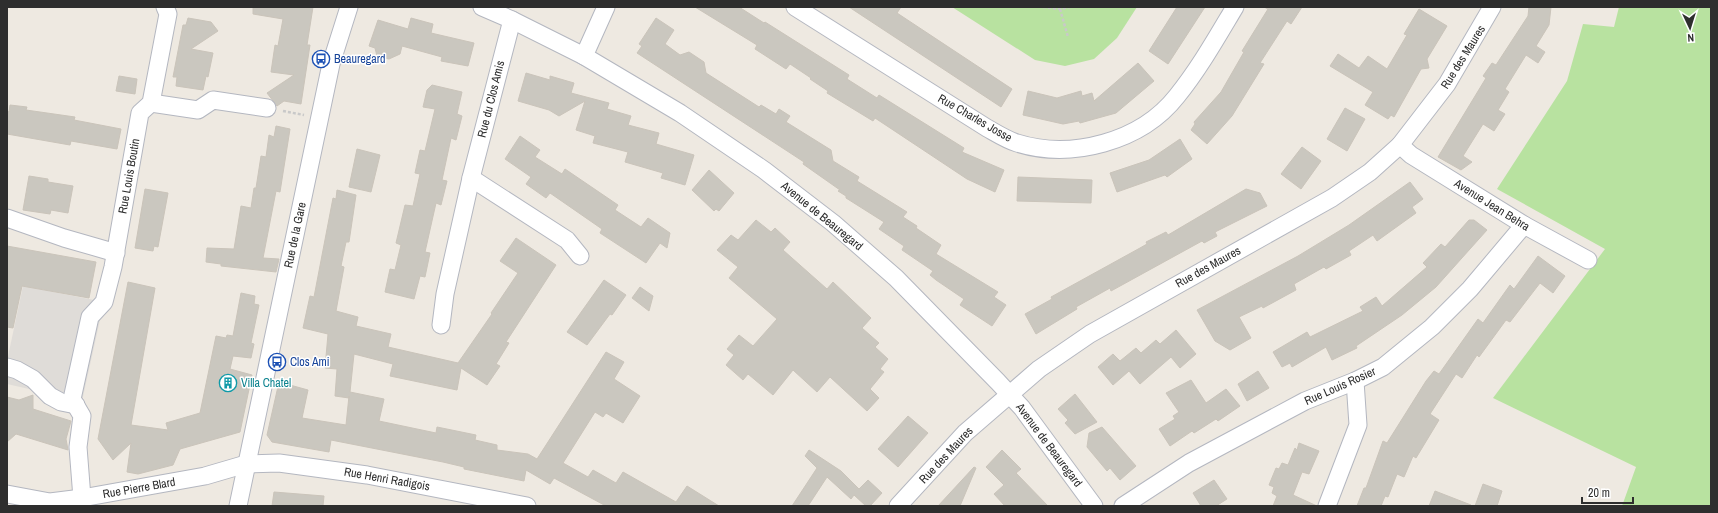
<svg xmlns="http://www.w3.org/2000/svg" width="1718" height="513" font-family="'Archivo Narrow',sans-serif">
<rect width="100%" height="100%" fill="#eee9e1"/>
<g fill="#b8e2a0">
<polygon points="952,7 1137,7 1117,38 1094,59 1065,66 1035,60"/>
<polygon points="1619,7 1711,7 1711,506 1622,506 1636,467 1493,398 1605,249 1497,189 1567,81 1583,24 1614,27"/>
</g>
<polygon fill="#dfdcd8" points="23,286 104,302 82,401 7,384 7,361"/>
<g fill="#cac7bf" stroke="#cac4ba">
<polygon points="253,7 313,7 307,45 310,45 301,104 284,101 277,106 267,93 294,75 271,72 275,45 278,46 283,19 253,14"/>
<polygon points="695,7 739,7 764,23 765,22 849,75 847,79 877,98 879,95 964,148 962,152 1004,170 995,192 967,179 875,118 873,121 827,93 828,91 810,79 811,78 790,64 786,69 755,49 757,45"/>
<polygon points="849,7 901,7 897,13 1012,89 1001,107"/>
<polygon points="1177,7 1205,7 1168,64 1149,51"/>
<polygon points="1264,7 1302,7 1291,24 1287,21 1260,63 1264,64 1232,116 1207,144 1191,130 1195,124 1194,122 1221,92 1244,52 1242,51 1268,9"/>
<polygon points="1529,7 1551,7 1549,25 1536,46 1545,52 1538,63 1526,55 1505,89 1509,92 1498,110 1505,114 1494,131 1483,124 1463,156 1472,162 1461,170 1438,157 1486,78 1483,76 1492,63 1496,65 1528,16"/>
<polygon points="1419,9 1447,26 1427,59 1429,68 1421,69 1394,117 1391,115 1388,119 1365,105 1373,92 1330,66 1338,54 1359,68 1368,56 1387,69 1407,35 1404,34"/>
<polygon points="188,18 211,22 218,31 191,49 213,53 208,77 206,76 203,90 176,86 177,77 173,77 183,25 186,25"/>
<polygon points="411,18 433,24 431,33 474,43 468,66 441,61 442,57 402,46 400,54 389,59 377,56 375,48 369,46 378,20 408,29"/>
<polygon points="656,18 674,30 665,44 680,55 689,52 704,62 706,73 759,107 761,105 776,114 779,109 790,116 786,122 831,150 833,161 859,177 857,181 907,212 903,217 917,226 916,228 941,245 936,254 998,292 994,297 1006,305 992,326 960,305 964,299 936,280 930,275 933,271 902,250 904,246 879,229 884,222 846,198 846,196 838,191 840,190 803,164 804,162 637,53 642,46 639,44"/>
<polygon points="1138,63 1154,81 1116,113 1080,123 1079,121 1063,124 1023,115 1028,91 1057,98 1081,91 1082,96 1092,93 1094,101"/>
<polygon points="526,73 550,80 550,76 574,83 571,93 609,103 607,109 631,116 628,125 659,133 656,144 694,155 685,185 661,178 663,173 625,162 628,152 593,143 595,136 576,130 585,101 559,116 549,110 518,101"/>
<polygon points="119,76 137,79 135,94 116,91"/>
<polygon points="432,85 462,92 457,114 462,116 456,140 451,138 442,180 447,181 441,205 436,203 425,252 430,253 425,277 420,276 414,299 385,292 390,269 395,270 401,245 396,243 405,205 413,206 420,174 415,173 420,150 425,151 435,109 423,107 427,90"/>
<polygon points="10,105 27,107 26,110 75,117 74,120 121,129 117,149 71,141 70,145 7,134 7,111 9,112"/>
<polygon points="1345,108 1365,119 1347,151 1327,139"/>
<polygon points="276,126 290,129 280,192 276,191 263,258 279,259 276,272 221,266 221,264 206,262 207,248 234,249 241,206 251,208 254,188 256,188 261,156 266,157 269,135 274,137"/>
<polygon points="520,136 540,150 535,157 562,174 565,169 618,205 615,210 641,227 648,218 670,233 667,248 660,243 646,263 600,233 602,229 550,193 546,198 526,184 531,177 505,159"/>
<polygon points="1180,139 1192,159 1167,177 1165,175 1117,192 1110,173 1149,160"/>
<polygon points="1302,147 1321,161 1301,189 1281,174"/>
<polygon points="357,149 380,155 371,192 349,187"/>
<polygon points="709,170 734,193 719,211 716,209 714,211 692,190"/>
<polygon points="29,176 48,179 48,182 73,186 68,213 51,210 50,214 23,210"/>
<polygon points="1018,177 1092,180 1091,203 1017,201"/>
<polygon points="1410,182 1423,199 1412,207 1416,213 1377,241 1373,235 1349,251 1351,255 1326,269 1324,267 1294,284 1296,290 1263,308 1262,306 1239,317 1251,338 1230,350 1215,341 1197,310 1298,256 1349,225"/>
<polygon points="145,189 168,193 158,247 154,246 153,251 135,248"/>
<polygon points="1246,189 1260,193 1267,206 1215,232 1217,236 1204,243 1202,241 1111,291 1110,288 1076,307 1077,309 1036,334 1025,314 1052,299 1051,297 1140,248 1147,244 1146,242 1166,232 1168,235"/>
<polygon points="337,190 356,195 349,242 346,242 341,266 344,267 336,311 358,317 356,326 391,334 388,347 458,363 492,314 491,313 518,273 500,261 516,238 556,265 506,342 509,343 496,364 500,366 487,385 461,368 457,390 390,376 393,364 354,354 350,392 384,399 379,421 436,433 437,427 476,435 475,440 497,445 497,450 528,454 537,459 606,352 624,362 614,379 640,396 623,423 606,413 603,417 595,412 563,463 588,477 593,470 616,483 623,472 676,502 687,486 719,506 606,506 554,478 550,484 526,470 524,481 464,469 464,467 443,462 331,440 329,452 272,442 267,435 279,382 308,390 302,418 346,425 349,396 349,398 335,396 337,369 325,368 328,334 303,328 310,296 314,297 333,198 336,199"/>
<polygon points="756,220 771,232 775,228 790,242 783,250 827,289 833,282 871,318 862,328 879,343 875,347 888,359 880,369 884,372 870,389 879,398 867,411 830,377 817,392 793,370 773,395 748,374 743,380 726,365 734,355 727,349 739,335 753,346 777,319 729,278 738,267 717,250 731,235 738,240"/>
<polygon points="1469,220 1474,220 1487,230 1436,287 1402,315 1356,346 1357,348 1332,360 1326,347 1292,367 1290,363 1282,367 1273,352 1307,332 1310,337 1363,311 1360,307 1376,297 1382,306 1427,267 1423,263 1441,244 1445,247"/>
<polygon points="7,246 96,262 89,298 22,286 13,328 7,327"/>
<polygon points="1538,256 1565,276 1553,293 1540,283 1510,322 1506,320 1479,357 1477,355 1462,378 1456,374 1430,414 1439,420 1416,458 1413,456 1404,477 1397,474 1388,497 1385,496 1381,506 1357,506 1364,488 1366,488 1383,441 1387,443 1426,381 1434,371 1439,374 1478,319 1483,323 1510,285 1514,289"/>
<polygon points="604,280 626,295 612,315 610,314 587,345 567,332"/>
<polygon points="128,282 155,288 131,425 168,430 166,423 200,413 216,336 226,338 227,335 233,336 241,293 255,296 254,304 259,305 251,343 254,344 251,358 233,356 230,369 252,375 240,432 180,449 173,465 138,474 127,472 131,443 113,460 98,439"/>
<polygon points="640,287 653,296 649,311 632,298"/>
<polygon points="1176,330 1196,354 1180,368 1171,357 1140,384 1129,371 1113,385 1098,367 1113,354 1120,361 1136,348 1141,353 1156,340 1160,344"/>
<polygon points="1258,371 1269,388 1247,401 1238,384"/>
<polygon points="1191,380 1206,403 1226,389 1240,406 1218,421 1216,419 1194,433 1192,431 1170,446 1159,429 1175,419 1173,416 1179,412 1166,393"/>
<polygon points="1075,394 1097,422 1075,434 1065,423 1068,420 1058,409"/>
<polygon points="33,395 33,409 71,421 66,439 68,450 16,434 7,442 7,397 19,400"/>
<polygon points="908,416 928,433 898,467 878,449"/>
<polygon points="1102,427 1136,466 1120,480 1110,468 1107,471 1087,447 1089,433"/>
<polygon points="1299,443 1319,451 1309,474 1302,472 1293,495 1317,506 1273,506 1277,496 1272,493 1274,487 1269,485 1276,468 1279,469 1282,463 1288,465 1295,448 1297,450"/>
<polygon points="809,450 841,471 859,489 868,480 882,493 870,506 866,506 854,495 851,499 827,477 808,506 792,506 817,468 805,456"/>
<polygon points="1002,450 1021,469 1016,473 1048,506 1005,506 994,494 1004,485 986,467"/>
<polygon points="974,467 976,468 960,506 938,506"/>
<polygon points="1214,480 1227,499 1216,506 1201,506 1193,493"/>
<polygon points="1483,484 1502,491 1497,506 1475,506"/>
<polygon points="1435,491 1471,505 1471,506 1429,506"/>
<polygon points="274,492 324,496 323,506 272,506"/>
</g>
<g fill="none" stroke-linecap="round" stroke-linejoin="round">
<defs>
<g id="minor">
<polyline points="482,7 512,20 584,56 680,113 764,170 833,223 896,278 998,382 1022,408 1094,506"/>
<path d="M795,7l192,121c9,5 20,12 30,15 54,17 124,-1 160,-47 22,-27 40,-59 58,-89"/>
<polyline points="584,56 606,7"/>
<polyline points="151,103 198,110 213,100 267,108"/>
<polyline points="1400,145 1411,155 1524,225 1588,260"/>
<polyline points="471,178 567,240 580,256"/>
<polyline points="7,218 64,238 116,253"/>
<polyline points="441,325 445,294 471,178 512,20"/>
<polyline points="7,367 17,370 33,379 50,396 61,402 76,405"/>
<polyline points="7,494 50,502 82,498 205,476 246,464 279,463 367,475 527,506"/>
<polyline points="82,498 78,447 82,416 72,399 90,317 104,302 113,267 140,113 151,103 168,14 165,7"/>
<polyline points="238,506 331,64 349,7"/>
<polyline points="898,506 965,433 1039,369 1090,334 1332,198 1370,172 1400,145 1447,84 1492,7"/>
<polyline points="1123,506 1189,463 1305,401 1355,381 1383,367 1432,327 1470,289 1524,225"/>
<polyline points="1327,506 1358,425 1355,381"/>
</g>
</defs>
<use href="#minor" stroke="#b4b7c0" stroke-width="19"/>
<g stroke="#c9c9c9" stroke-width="2.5" stroke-dasharray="3 2" stroke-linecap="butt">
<polyline points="1043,7 1060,9 1070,7"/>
<polyline points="1060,9 1068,37"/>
<polyline points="283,111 304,115"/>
</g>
<use href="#minor" stroke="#fff" stroke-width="17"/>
</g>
<defs>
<symbol id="bus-ring" viewBox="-11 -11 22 22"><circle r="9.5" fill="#fff" stroke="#1a4fb4" stroke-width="1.5"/><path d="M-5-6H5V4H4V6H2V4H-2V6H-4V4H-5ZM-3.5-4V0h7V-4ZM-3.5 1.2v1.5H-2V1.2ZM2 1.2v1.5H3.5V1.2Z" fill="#1a4fb4"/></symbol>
<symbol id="building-ring" viewBox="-11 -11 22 22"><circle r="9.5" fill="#fff" stroke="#0f9aa8" stroke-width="1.5"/><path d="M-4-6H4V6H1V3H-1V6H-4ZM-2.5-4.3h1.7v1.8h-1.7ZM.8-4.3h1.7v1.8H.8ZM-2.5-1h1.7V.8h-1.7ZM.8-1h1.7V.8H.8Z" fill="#0f9aa8"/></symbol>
</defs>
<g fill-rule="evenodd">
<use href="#bus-ring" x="311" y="49" width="20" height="20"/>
<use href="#bus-ring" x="267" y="352" width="20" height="20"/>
<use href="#building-ring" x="218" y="373" width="20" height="20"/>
</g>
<g text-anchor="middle" stroke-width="3" stroke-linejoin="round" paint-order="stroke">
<g font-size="12" fill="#2e2e2e" stroke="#fff">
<text transform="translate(1463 57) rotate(-58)" y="4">Rue des Maures</text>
<text transform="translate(491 99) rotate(-76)" y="4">Rue du Clos Amis</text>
<text transform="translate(975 118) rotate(30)" y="4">Rue Charles Josse</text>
<text transform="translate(129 176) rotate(-80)" y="4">Rue Louis Boutin</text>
<text transform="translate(1492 205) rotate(32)" y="4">Avenue Jean Behra</text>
<text transform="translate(822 216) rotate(39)" y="4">Avenue de Beauregard</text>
<text transform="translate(295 235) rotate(-78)" y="4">Rue de la Gare</text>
<text transform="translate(1208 267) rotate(-29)" y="4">Rue des Maures</text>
<text transform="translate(1340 386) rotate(-24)" y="4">Rue Louis Rosier</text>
<text transform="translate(1049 445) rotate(53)" y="4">Avenue de Beauregard</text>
<text transform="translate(946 455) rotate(-47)" y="4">Rue des Maures</text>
<text transform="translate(387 479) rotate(10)" y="4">Rue Henri Radigois</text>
<text transform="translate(139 488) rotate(-10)" y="4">Rue Pierre Blard</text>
</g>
<g font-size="12" fill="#164399" stroke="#fff" text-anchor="start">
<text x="334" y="63">Beauregard</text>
<text x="290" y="366">Clos Ami</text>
</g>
<g font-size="12" fill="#0d838f" stroke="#fff" text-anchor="start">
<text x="241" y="387">Villa Chatel</text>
</g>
</g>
<rect width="1718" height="513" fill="none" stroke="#2e2e2e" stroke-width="16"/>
<g transform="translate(1690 28) rotate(176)" stroke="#ffffff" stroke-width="3" paint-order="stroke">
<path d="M0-3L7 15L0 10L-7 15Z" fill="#2e2e2e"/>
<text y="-6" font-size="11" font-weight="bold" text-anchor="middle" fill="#2e2e2e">N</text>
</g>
<path d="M1582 497v6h51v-6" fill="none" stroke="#2e2e2e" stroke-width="2"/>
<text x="1588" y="497" font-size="12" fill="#2e2e2e" stroke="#ffffff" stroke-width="3" paint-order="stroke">20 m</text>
</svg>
